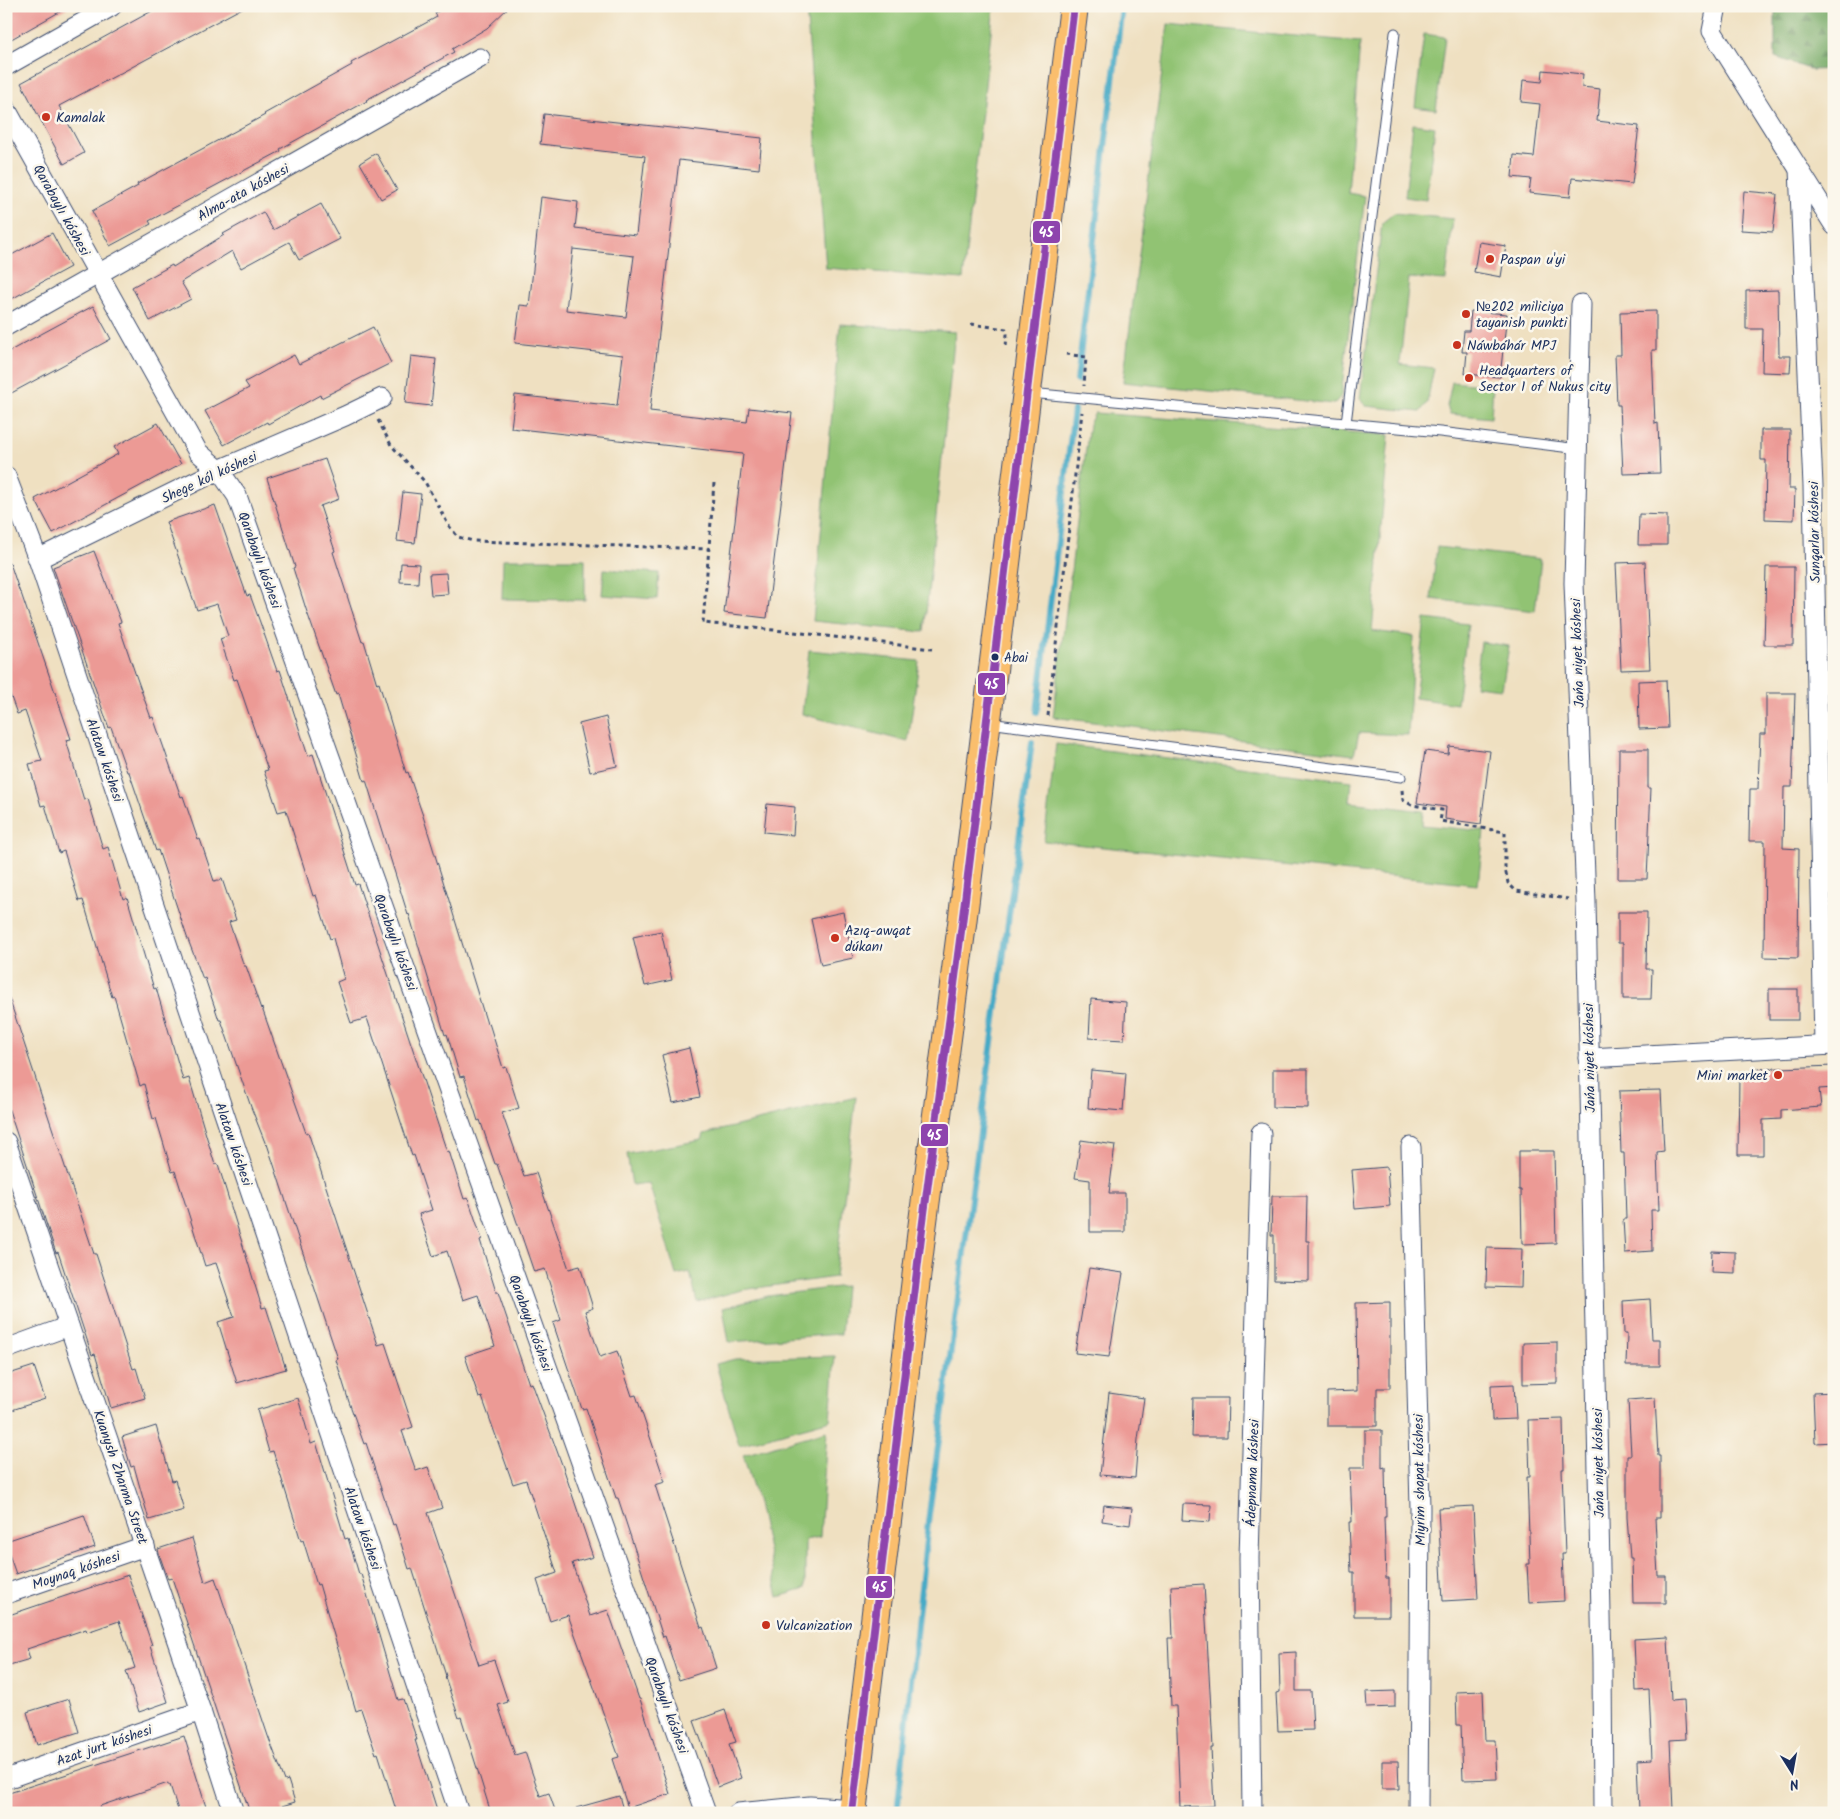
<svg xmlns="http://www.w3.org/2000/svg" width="1840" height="1819" font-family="Kalam,sans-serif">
<defs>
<pattern id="forest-firs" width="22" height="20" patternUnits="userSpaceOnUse" patternTransform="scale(1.25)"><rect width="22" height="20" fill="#74a965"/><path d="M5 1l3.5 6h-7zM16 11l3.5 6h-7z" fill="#5e8a56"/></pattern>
</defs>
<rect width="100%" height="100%" fill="#fbf7ec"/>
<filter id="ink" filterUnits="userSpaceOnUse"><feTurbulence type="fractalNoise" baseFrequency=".02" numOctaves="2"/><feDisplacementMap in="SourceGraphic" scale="10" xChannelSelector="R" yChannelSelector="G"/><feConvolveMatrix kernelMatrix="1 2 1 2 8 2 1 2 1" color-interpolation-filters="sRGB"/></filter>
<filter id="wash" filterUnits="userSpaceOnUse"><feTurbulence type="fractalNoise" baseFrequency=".0096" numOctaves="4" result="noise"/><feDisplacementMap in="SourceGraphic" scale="20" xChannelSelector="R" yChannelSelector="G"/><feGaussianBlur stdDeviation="1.12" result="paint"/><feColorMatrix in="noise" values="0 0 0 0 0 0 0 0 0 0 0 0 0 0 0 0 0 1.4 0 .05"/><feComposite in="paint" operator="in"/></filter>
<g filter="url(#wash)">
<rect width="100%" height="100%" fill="#efe0c1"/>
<g fill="#91c373" stroke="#567968">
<polygon points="806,6 994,6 963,279 826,268"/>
<polygon points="1168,24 1360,42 1348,193 1365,196 1341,396 1334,404 1123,382"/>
<polygon points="1424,34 1445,37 1436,110 1415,107"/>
<polygon points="1413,124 1435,127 1426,200 1405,197"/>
<polygon points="1394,213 1453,219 1446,280 1409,278 1400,364 1434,368 1427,403 1420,412 1366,406 1360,398 1382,223"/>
<polygon points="840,324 955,332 924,632 813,621"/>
<polygon points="1452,382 1493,386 1491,418 1450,414 1447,406"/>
<polygon points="1095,413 1389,435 1372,631 1414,636 1408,735 1359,733 1354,755 1053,717 1089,424"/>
<polygon points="1437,547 1541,559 1535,611 1431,599"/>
<polygon points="503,559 585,559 585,600 502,599"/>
<polygon points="604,569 659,573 657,599 602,595"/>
<polygon points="1425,619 1468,624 1457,704 1415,698"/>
<polygon points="1481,642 1509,646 1502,689 1475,686"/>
<polygon points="809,650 919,661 908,742 802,714"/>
<polygon points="1056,744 1352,781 1350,802 1423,811 1422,825 1484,831 1478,885 1044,841"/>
<polygon points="856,1097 835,1277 742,1290 697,1302 690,1272 676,1275 649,1183 632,1185 627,1154 702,1140 704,1134"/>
<polygon points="845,1286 841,1334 729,1342 723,1308 768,1296"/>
<polygon points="835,1356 830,1420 739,1445 716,1364 735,1359"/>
<polygon points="827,1431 820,1537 805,1540 805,1589 778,1597 758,1503 743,1455"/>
</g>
<polygon fill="url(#forest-firs)" stroke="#486c62" points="1775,6 1834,6 1834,69 1812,70 1775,57"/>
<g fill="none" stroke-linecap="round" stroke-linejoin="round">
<g stroke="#47aac6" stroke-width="6">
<polyline points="1077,381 1122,6"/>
<polyline points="1037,712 1074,410"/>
<polyline points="897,1813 928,1522 1032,742"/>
</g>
</g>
<g id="blocks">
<g fill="#ec9a95" fill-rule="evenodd">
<polygon points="6,6 70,6 6,42"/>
<polygon points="161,6 246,6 59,106 84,153 64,164 21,83"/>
<polygon points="448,6 510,6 487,28 452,49 454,52 366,100 367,101 280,149 281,151 149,221 151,224 110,246 92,211 138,186 137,184 265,115 264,114 352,65 351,63 437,17 435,13"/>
<polygon points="1543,70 1583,74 1582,87 1600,89 1597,121 1639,126 1632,184 1572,178 1570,197 1529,193 1531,179 1512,177 1514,155 1534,157 1540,104 1521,102 1523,80 1542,82"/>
<path d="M544,114l218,24 -3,31 -80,-9 -29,251 97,11 2,-14 43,5 -25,205 -43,-5 19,-159 -232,-26 4,-33 102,11 6,-51 -108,-12 5,-38 9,1 12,-109 37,5 -3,26 61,7 9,-79 -105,-12zM573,249l61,7 -8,61 -60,-7z"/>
<polygon points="376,153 397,190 381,199 360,163"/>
<polygon points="1744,191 1777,194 1773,232 1741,230"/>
<polygon points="321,204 340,239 299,260 289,242 241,268 232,251 181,282 191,299 150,321 132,287 172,265 173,267 224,235 223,234 263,212 273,230"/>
<polygon points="52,233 70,267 6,302 6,258"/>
<polygon points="1479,242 1506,246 1501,277 1474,272"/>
<polygon points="1778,290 1779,356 1791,356 1790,373 1762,372 1763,329 1746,329 1746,291"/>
<polygon points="93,306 111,339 6,396 6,353"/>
<polygon points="1471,311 1507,314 1500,377 1465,374 1467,352 1462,352 1463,341 1464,331 1469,331"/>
<polygon points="1656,311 1656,350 1652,350 1655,424 1658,423 1660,473 1623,474 1620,405 1617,405 1615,355 1621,355 1620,312"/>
<polygon points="373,327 391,363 321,398 320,395 268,424 267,422 224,445 205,411 249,388 245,382 294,355 299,364"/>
<polygon points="411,356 436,359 431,406 405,403"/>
<polygon points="158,423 181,464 53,533 35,499 118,454 114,447"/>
<polygon points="1761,430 1790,430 1789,489 1795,489 1794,520 1765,519 1766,460 1761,460"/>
<polygon points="325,459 339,499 320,506 335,551 333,552 362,642 364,641 377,684 379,683 406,773 408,772 423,816 487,1024 489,1023 503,1068 506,1067 519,1108 502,1113 524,1176 536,1173 569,1269 580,1266 593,1308 585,1311 600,1357 617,1351 632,1396 636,1395 665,1482 655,1485 701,1628 703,1627 716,1668 679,1680 665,1636 663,1637 635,1550 618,1498 616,1498 586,1408 582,1409 567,1365 553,1323 561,1320 545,1269 534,1272 497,1164 495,1164 480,1120 478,1121 464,1076 460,1077 447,1034 445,1035 409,914 408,915 366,780 364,781 338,694 336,695 306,609 293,568 295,567 267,478"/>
<polygon points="403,492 421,494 415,543 397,541"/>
<polygon points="215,505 247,596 250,595 261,625 277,671 280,670 308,756 313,754 355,885 358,884 447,1152 449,1151 464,1199 468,1198 482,1239 480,1240 496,1292 498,1292 529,1384 532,1383 564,1470 593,1557 572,1563 590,1616 608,1610 639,1699 640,1699 670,1794 628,1808 612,1759 619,1757 568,1615 550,1621 537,1580 557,1573 526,1480 513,1484 482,1397 479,1398 465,1356 495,1346 478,1295 463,1300 447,1251 433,1256 419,1214 432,1210 414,1155 412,1156 367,1018 351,1023 337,982 344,979 333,938 330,939 316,895 313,896 286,810 278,812 264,771 268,770 253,726 237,679 234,680 220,639 228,636 217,604 197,610 166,522"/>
<polygon points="1639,514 1667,515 1667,545 1638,545"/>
<polygon points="94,551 121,622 118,623 135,673 151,718 153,717 181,797 183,796 198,840 200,839 214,881 222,879 236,920 229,922 244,966 246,966 261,1009 262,1008 306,1133 308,1132 378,1345 385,1343 413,1427 402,1431 416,1471 428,1467 442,1508 428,1513 479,1665 494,1660 508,1702 498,1705 515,1755 525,1752 540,1796 549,1793 556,1813 491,1813 461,1717 459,1718 445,1677 446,1676 412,1568 409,1569 395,1524 393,1525 366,1443 364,1444 349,1402 336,1360 338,1359 267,1144 266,1145 251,1107 221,1020 219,1020 205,978 203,979 187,937 158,850 156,851 129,772 127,772 111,727 109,728 53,567"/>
<polygon points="1645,562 1650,669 1621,670 1616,563"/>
<polygon points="6,563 10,563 20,593 21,593 71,739 66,740 84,800 88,799 103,849 108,847 123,899 127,897 154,989 156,988 183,1080 189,1078 215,1165 218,1164 262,1308 266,1307 286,1369 237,1383 218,1322 234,1317 216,1263 205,1266 175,1171 172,1172 156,1118 153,1119 144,1084 140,1086 114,996 112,997 83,900 79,901 64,851 59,853 45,805 41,806 29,764 42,761 25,711 17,714 6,683"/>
<polygon points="401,563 419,564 418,583 400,582"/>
<polygon points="1766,567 1794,567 1793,645 1764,645"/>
<polygon points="446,573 448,594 431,595 429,574"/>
<polygon points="1666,680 1668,728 1639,729 1638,681"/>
<polygon points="1766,693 1795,693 1792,787 1784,787 1783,848 1799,849 1798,958 1764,957 1765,841 1749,841 1750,789 1758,789 1760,734 1766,734"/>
<polygon points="606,717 617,766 590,772 579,724"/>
<polygon points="1449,746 1490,751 1481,824 1445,819 1446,807 1417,803 1425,751 1448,754"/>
<polygon points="1619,749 1648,749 1648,788 1651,788 1647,879 1618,879"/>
<polygon points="767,804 795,807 793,835 764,832"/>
<polygon points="843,912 853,958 821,965 811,919"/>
<polygon points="1618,912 1647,912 1646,969 1652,969 1651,999 1623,999 1623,943 1618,943"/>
<polygon points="661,931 672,980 645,986 633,937"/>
<rect x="1769" y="989" width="29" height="31"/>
<polygon points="6,998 9,998 94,1254 96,1254 133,1369 136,1368 145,1398 111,1408 95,1354 92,1355 58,1252 56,1253 6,1101"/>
<polygon points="1091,999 1126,1002 1124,1040 1089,1038"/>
<polygon points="689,1048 700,1097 673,1103 662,1055"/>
<polygon points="1834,1066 1834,1088 1819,1089 1821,1107 1781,1110 1781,1119 1763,1120 1763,1155 1738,1155 1739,1074 1753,1072 1753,1069"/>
<polygon points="1273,1069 1308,1069 1308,1108 1273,1107"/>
<polygon points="1091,1070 1126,1073 1123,1111 1088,1108"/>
<polygon points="1661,1090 1664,1151 1657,1152 1659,1210 1651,1210 1652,1251 1625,1253 1623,1219 1626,1219 1624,1153 1621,1153 1619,1091"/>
<polygon points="1081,1140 1115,1145 1109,1193 1125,1193 1125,1232 1090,1232 1090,1180 1075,1178"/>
<polygon points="1519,1151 1554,1151 1556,1243 1522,1244 1521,1190 1519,1190"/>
<polygon points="1387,1167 1390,1206 1355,1209 1352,1170"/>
<polygon points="1272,1196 1307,1196 1306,1241 1309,1241 1309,1281 1274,1280 1274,1235 1271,1235"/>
<polygon points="1487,1248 1522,1249 1521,1288 1486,1287"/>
<polygon points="1712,1251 1735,1252 1735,1273 1711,1272"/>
<polygon points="1089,1268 1123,1273 1109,1357 1075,1353"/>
<polygon points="1650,1299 1652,1339 1660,1339 1660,1366 1626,1366 1627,1334 1624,1334 1623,1301"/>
<polygon points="1390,1302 1390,1388 1377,1388 1377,1426 1327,1426 1327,1392 1357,1391 1356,1303"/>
<polygon points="1557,1342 1557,1383 1523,1384 1523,1343"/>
<polygon points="34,1366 45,1399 6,1412 6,1375"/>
<polygon points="1514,1384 1516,1419 1492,1420 1491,1385"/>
<polygon points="1834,1392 1834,1442 1815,1443 1813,1393"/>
<polygon points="1109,1393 1144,1398 1138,1439 1135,1478 1100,1475"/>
<polygon points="298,1398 311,1444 316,1442 345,1539 348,1538 359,1574 361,1574 398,1700 403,1699 417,1740 415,1740 438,1813 397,1813 378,1753 376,1754 361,1709 356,1711 319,1584 317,1585 303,1540 301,1541 273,1451 269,1452 257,1410"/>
<polygon points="1193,1398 1228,1398 1227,1437 1192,1437"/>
<polygon points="1655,1398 1658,1456 1660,1456 1660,1518 1655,1518 1658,1576 1666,1576 1666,1603 1633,1603 1632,1558 1630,1558 1627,1517 1627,1455 1631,1455 1628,1400"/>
<polygon points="1563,1419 1564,1469 1562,1469 1565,1554 1562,1554 1564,1601 1529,1603 1527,1564 1530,1564 1527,1477 1530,1477 1528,1420"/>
<polygon points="156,1426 172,1481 175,1480 184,1510 149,1520 134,1466 131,1467 122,1437"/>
<polygon points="1365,1430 1382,1430 1382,1468 1385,1467 1386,1517 1384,1517 1386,1578 1389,1578 1389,1616 1354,1616 1354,1572 1351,1572 1349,1522 1352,1522 1350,1468 1365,1468"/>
<polygon points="1183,1504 1211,1505 1210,1522 1182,1520"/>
<polygon points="1104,1505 1132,1508 1130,1525 1102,1521"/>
<polygon points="1473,1506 1478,1599 1443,1601 1438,1508"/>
<polygon points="84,1515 95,1547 16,1574 6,1546 6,1541"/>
<polygon points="192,1538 205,1582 215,1578 268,1736 285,1781 288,1780 295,1802 282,1806 284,1813 250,1813 172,1578 168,1579 159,1554 158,1549"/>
<polygon points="128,1575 152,1645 150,1646 168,1702 139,1712 126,1671 135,1668 119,1621 87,1632 86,1629 27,1649 30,1659 6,1666 6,1616"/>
<polygon points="1204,1584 1211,1710 1213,1748 1211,1748 1214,1806 1180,1807 1176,1706 1171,1706 1168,1638 1173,1638 1171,1586"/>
<polygon points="1668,1637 1671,1701 1684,1700 1686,1739 1670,1740 1673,1810 1639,1812 1637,1760 1652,1759 1649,1690 1636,1691 1634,1639"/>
<polygon points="1296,1652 1296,1691 1311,1691 1313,1730 1278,1731 1276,1693 1280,1692 1279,1653"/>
<polygon points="1395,1691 1395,1707 1367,1708 1366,1692"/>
<polygon points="1483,1691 1485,1740 1495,1740 1497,1779 1463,1780 1461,1725 1457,1725 1456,1692"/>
<polygon points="69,1699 79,1732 37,1745 27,1712"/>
<polygon points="725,1710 736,1742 729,1744 741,1778 718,1787 694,1721"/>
<polygon points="184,1736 206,1807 188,1813 179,1813 170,1785 168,1785 168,1783 100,1806 103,1813 6,1813 6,1794"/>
<polygon points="1382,1761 1398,1761 1399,1789 1382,1789"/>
<polygon points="619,1796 624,1813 577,1813 576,1808"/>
</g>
</g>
</g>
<g filter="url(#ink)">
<use href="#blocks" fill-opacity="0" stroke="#3b4a6d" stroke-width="1"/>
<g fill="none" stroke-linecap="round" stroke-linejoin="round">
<defs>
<g id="lane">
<polyline points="1030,393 1440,432 1579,449"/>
<polyline points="1346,423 1395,33"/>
<polyline points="989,723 1401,777"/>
</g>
<g id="street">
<polyline points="1717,6 1712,31 1834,225"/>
<polyline points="6,66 112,6"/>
<polyline points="6,109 198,452 219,470 237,496 706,1813"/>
<polyline points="1799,169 1813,486 1824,1045"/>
<polyline points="1581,304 1574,583 1586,902 1602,1662 1603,1813"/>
<polyline points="6,326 480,58"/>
<polyline points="6,476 38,559 459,1813"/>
<polyline points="38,559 219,470 345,416 382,398"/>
<polyline points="1589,1058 1834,1045"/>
<polyline points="6,1142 201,1711 234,1813"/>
<polyline points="1411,1147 1420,1508 1418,1813"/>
<polyline points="6,1349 69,1326"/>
<polyline points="6,1594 145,1546"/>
<polyline points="6,1779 201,1711"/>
<polyline points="738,1813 810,1806 853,1809"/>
<polyline points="1252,1813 1249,1558 1261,1133"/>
</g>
<polyline id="highway" points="852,1813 922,1229 962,924 1074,6"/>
</defs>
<use href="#lane" stroke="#3b4a6d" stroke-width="11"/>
<use href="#street" stroke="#3b4a6d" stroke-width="21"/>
<use href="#highway" stroke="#3b4a6d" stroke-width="30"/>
<g stroke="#3b4a6d" stroke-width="3" stroke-dasharray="4 4" stroke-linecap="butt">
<polyline points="971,324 1006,329 1007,334 1006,347"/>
<polyline points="1066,354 1086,357 1084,386"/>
<polyline points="378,420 391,445 425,482 449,526 458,537 473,541 709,549"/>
<polyline points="714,483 703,623 794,632 932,649"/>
<polyline points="1048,716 1082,412"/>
<polyline points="1402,790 1403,800 1412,805 1442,810 1440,821 1505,832 1505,868 1508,883 1516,891 1568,899"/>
</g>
<use href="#lane" stroke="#fff" stroke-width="9"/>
<use href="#street" stroke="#fff" stroke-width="19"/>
<use href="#highway" stroke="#fabe6d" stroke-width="28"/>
<defs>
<polyline id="bus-1" points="852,1813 922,1229 962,924 1074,6"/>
</defs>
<use href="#bus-1" stroke="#fbf7ec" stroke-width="11"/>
<use href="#bus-1" stroke="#8e44ad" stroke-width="8"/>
</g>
</g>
<g fill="#c8321e" stroke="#fbf7ec" stroke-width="2">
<circle cx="46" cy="117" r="5"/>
<circle cx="1490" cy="259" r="5"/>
<circle cx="1466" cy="314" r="5"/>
<circle cx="1457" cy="345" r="5"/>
<circle cx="1469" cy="378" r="5"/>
<circle cx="835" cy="938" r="5"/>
<circle cx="1778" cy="1075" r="5"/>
<circle cx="766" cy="1625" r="5"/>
</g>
<circle fill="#1b2f5e" stroke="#fbf7ec" stroke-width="2" cx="995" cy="657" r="4.5"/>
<g text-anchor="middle" stroke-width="5" stroke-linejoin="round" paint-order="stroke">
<g font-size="13" fill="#1b2f5e" stroke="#fbf7ec" text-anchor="start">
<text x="1004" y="662">Abai</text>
</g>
<g font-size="14" fill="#1b2f5e" stroke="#fbf7ec" text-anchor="start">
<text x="56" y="122">Kamalak</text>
<text x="1500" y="264">Paspan u'yi</text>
<text x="1476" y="311">№202 miliciya<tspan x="1476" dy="16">tayanish punkti</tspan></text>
<text x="1467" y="350">Náwbáhár MPJ</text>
<text x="1479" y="375">Headquarters of<tspan x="1479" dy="16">Sector 1 of Nukus city</tspan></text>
<text x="845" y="935">Azıq-awqat<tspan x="845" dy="16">dúkanı</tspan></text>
<text x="1768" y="1080" text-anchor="end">Mini market</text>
<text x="776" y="1630">Vulcanization</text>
</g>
<g font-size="14" fill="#1b2f5e" stroke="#fbf7ec">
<text transform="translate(243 192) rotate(-29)" y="5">Alma-ata kóshesi</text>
<text transform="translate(62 210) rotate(61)" y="5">Qarabaylı kóshesi</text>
<text transform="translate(209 477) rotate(-25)" y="5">Shege kól kóshesi</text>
<text transform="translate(1814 532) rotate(-91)" y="5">Sunqarlar kóshesi</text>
<text transform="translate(260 560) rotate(70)" y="5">Qarabaylı kóshesi</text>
<text transform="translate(1577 653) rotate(-92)" y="5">Jańa niyet kóshesi</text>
<text transform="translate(105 760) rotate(71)" y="5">Alataw kóshesi</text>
<text transform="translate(396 942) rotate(70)" y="5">Qarabaylı kóshesi</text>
<text transform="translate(1589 1058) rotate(-91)" y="5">Jańa niyet kóshesi</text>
<text transform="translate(234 1144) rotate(71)" y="5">Alataw kóshesi</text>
<text transform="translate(531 1323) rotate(70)" y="5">Qarabaylı kóshesi</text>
<text transform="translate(1598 1463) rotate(-91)" y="5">Jańa niyet kóshesi</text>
<text transform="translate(1252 1473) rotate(-88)" y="5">Ádepnama kóshesi</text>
<text transform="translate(121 1477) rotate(71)" y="5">Kuanysh Zharma Street</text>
<text transform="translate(1419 1480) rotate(-91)" y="5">Miyrim shapat kóshesi</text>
<text transform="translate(363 1528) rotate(71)" y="5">Alataw kóshesi</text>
<text transform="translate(76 1570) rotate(-19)" y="5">Moynaq kóshesi</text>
<text transform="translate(667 1705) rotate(70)" y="5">Qarabaylı kóshesi</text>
<text transform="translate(104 1745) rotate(-19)" y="5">Azat jurt kóshesi</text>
</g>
</g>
<g stroke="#fbf7ec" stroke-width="2">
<rect x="1032" y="220" width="29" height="24" rx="5" fill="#8e44ad"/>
<rect x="977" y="672" width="29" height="24" rx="5" fill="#8e44ad"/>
<rect x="920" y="1123" width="29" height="24" rx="5" fill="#8e44ad"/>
<rect x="865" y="1575" width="28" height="24" rx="5" fill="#8e44ad"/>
</g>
<g font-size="14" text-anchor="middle" font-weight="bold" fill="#fff">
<text x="1046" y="237">45</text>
<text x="991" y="689">45</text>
<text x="934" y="1140">45</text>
<text x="879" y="1592">45</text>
</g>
<rect width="1840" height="1819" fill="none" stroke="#fbf7ec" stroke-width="25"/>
<g transform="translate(1792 1772) rotate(169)" stroke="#fbf7ec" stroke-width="4" paint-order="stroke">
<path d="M0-4L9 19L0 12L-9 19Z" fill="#1b2f5e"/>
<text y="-8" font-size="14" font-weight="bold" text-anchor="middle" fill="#1b2f5e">N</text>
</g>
</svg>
